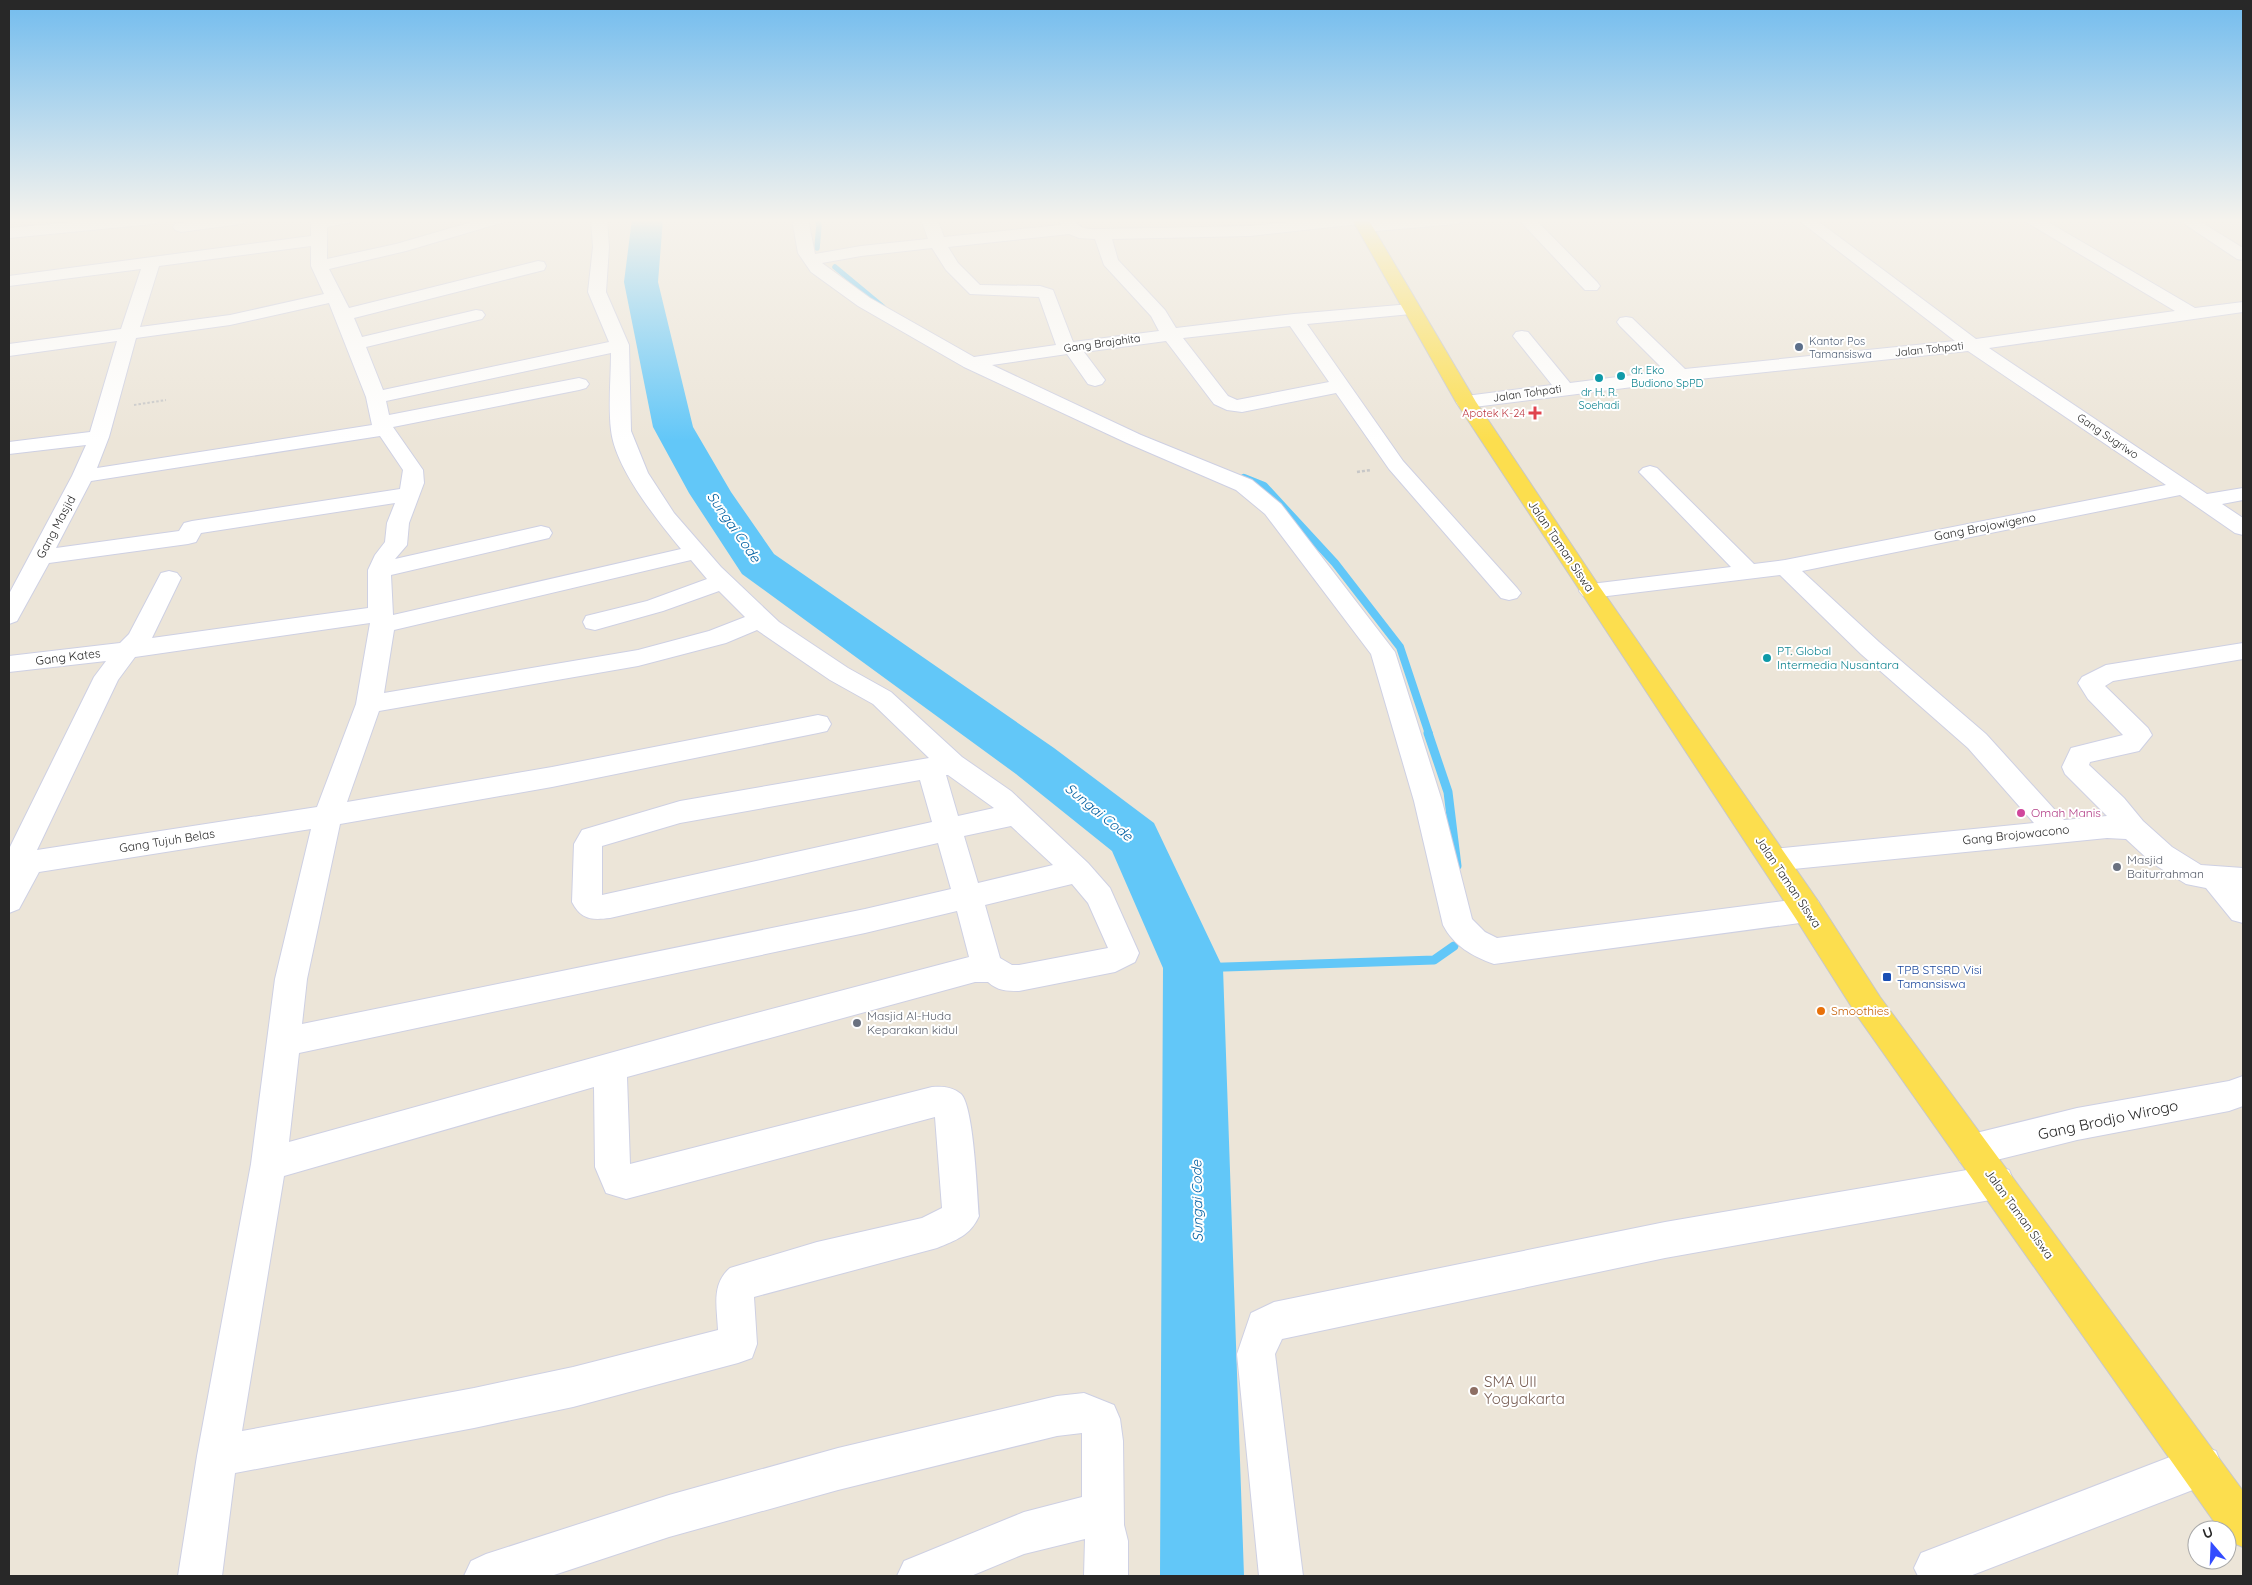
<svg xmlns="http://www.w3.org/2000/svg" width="2252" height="1585" font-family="Quicksand,sans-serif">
<rect width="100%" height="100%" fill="#ece5d8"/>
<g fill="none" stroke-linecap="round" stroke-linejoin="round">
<g stroke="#62c7f8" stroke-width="5.5">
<polyline points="817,219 819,225 817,248"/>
<polyline points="835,267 883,307"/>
</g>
<polyline stroke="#62c7f8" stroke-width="8" points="1244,478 1264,486 1335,563 1400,647 1429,734"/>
<g stroke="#62c7f8" stroke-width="9">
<polyline points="1428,733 1448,792 1457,866"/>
<polyline points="1193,968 1434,960 1454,946"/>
</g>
<polygon fill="#62c7f8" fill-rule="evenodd" points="632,219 663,219 658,282 693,427 731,492 774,554 1054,748 1154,823 1223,968 1244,1576 1160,1576 1163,968 1112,851 1016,774 742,574 689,493 653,427 624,282"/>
<defs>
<g id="minor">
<polygon points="106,219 161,219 159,222 153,224 9,238 9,228"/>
<polygon points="207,219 249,219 247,222 241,224 181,232 175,230 173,227 175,224"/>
<path d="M311,219h43l-2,3 -25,5v32l69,-15 86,-25h24l-2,3 -98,29 -77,18 20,39 189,-47 6,1 2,4 -2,4 -190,48 8,19 114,-27 6,1 3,4 -3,4 -116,28 17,43 226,-48 -21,-50 5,-45 -2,-28h16l2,28 -3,45 23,53 2,86 17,42 26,40 47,54 58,55 69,46 43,24 71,65 49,34 77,72 22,25 29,65 -4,9 -20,10 -96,19c-12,0 -21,0 -31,-9h-13l-348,95 3,87 302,-77c10,-1 21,0 29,7 13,13 16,100 18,122 -9,20 -23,24 -42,32l-183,49 3,47 -5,14 -14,5 -165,44 -99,21 -239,45 -13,103h-44l19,-120 54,-292 24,-185 36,-150 -272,43 -20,37 -10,4v-64l85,-172 12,-16 -97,11v-16l111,-13 9,-9 32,-61 8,-2 8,2 4,5 -29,60 216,-30v-38l7,-15 10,-13 2,-19 8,-20 -194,30 -5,9 -8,2 -139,19 -32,58 -8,3v-30l63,-118 14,-31 -77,9v-12l81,-10 27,-91 -108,15v-12l112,-15 20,-60 -132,17v-10l302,-40zM311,246v20l13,28 -94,21 -90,12 19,-61zM329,303l37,94 6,28 -275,43 12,-31 27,-99 94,-13zM611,353c0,25 -3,52 0,77 4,38 46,90 70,119l-288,66 -2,-40 158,-37 3,-5 -3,-5 -8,-2 -146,33 12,-14 2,-22 15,-40 -1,-13 -30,-43 186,-37 7,-2 3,-4 -3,-4 -7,-2 -190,37 -3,-14zM380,436l23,34 -3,19 -208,32 -8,2 -5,8 -123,17 35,-67zM691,560l16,19 -60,22 -61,15 -3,6 3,6 9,2 68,-19 56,-20 26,26 -36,14 -71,19 -254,43 10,-63zM370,623l-14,81 -39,103 -280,43 81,-170 17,-23zM757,630l73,50 43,24 56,54 -249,43 -98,29 -8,14 -2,58c9,18 20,18 38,16l328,-75 13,46 -86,20 -563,115 5,-45 33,-155 212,-37 266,-54 9,-2 4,-7 -4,-7 -9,-2 -266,52 -205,35 32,-91 259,-45 88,-23zM946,775h2l46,33 -36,8zM920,780l12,42 -330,73v-49l78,-23zM1011,826l42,39 -75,18 -14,-47zM1072,884l16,19 20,45 -89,17h-7l-12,-7 -15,-53zM957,911l12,46 -258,68 -422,117 10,-89 566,-120zM594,1087l1,80 11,26 20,6 309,-82 7,91 -20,10 -105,24 -87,26c-19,16 -13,39 -12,62l-145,37 -99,21 -232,43 42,-255z"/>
<path d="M792,219h16l7,35 46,-8 67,-7 -7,-20h16l7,18 117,-12 -3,-6h16c6,12 16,10 28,10l148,-3 69,-7h50l-2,3 37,-3h60l-2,3 -6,2 -91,8 -6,-2 -2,-3 2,-3 -109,12 -138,3 6,21 47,50 11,18 118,-14 117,-10 6,1 3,4 -3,4 -6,1 -104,10 96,137 114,127 4,5 -4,5 -8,2 -8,-2 -112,-129 -53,-76 -94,19 -15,-2 -13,-6 -48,-63 -82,11 21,28 -3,4 -7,2 -7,-2 -21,-30 -75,11 149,70 111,45 29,24 114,148 47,149 30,118 13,13 12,6 310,-40 11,3 4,9 -4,9 -11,3 -313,42c-22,-8 -40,-18 -51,-39l-29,-124 -43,-147 -106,-140 -29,-24 -109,-47 -163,-76 -106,-61 -47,-34 -13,-19zM1069,234l10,4 16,1 9,26 47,51 8,15 -86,11 -20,-52 -13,-4 -60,-1 -22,-22 -10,-16zM932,248l14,22 24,24 69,3 17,48 -82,12 -104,-59 -48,-35 39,-7zM1290,326l39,56 -92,18 -9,-4 -45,-58z"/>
<polygon points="1518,219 1535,219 1597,282 1600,286 1597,290 1585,290"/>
<polygon points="1797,219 1815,219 1976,339 2175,311 2026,222 2024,219 2043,219 2195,308 2243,302 2243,312 1989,348 2207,494 2243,488 2243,500 2222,504 2243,518 2243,535 2235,533 2180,495 1802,571 1879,642 1986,734 2064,820 2107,816 2065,774 2062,767 2071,748 2123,735 2088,699 2078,683 2082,677 2106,665 2243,643 2243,659 2113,681 2105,686 2148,728 2152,735 2139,751 2090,762 2089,765 2124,798 2143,821 2172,847 2201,865 2243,868 2243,923 2232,920 2206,888 2186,884 2152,863 2126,839 2107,838 1773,871 1763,868 1759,860 1763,852 1773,849 2034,823 1968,748 1861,654 1780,575 1591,598 1583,596 1579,591 1583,586 1591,584 1731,567 1643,476 1639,472 1643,468 1650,466 1657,468 1754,564 1785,560 2166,485 1968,351 1680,381 1466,408 1459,406 1456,402 1459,398 1466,396 1552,385 1513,336 1516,332 1522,331 1528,332 1570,383 1665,371 1620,326 1617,322 1620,318 1626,317 1632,318 1685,369 1955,341"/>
<polygon points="2177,219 2196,219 2243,248 2243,260 2237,259"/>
<polygon points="2243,1076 2243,1106 2229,1111 2077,1140 1972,1166 1960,1162 1955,1150 1960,1138 1972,1134 2077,1108 2229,1081"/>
<polygon points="1996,1165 2009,1170 2014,1182 2009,1194 1996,1199 1665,1258 1282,1339 1275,1354 1303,1576 1259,1576 1237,1354 1251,1313 1274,1302 1665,1222"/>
<polygon points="1084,1393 1114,1405 1120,1419 1123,1441 1124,1525 1128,1541 1128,1576 1084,1576 1085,1539 1024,1554 971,1576 897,1576 904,1561 1024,1512 1082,1497 1082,1433 1057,1436 838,1490 669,1537 551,1576 464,1576 471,1561 486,1554 669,1495 838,1448 1057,1396"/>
<polygon points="2201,1445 2216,1451 2222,1466 2216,1481 1970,1576 1918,1576 1914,1568 1921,1553"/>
</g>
<polygon id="major" points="1352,219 1368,219 1476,402 1599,586 1818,901 1880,997 2243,1491 2243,1547 2228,1541 2227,1530 2220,1530 1858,1017 1796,919 1456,402"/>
</defs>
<use href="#minor" stroke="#ced0e3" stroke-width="2"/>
<use href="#major" stroke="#c7c7c7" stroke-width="2"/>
<polyline stroke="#c7c7c7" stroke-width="2" stroke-dasharray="2.5 2" stroke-linecap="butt" points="134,405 166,400"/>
<polyline stroke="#c7c7c7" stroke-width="2.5" stroke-dasharray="3 2" stroke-linecap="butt" points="1357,472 1371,470"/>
<use href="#minor" fill="#fff" fill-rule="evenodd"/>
<use href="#major" fill="#fcde4e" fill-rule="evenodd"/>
</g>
<linearGradient id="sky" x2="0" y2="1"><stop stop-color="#72bcee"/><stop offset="0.5" stop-color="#f6f3ed"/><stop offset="1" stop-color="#f6f3ed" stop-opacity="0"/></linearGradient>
<rect width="2252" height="441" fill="url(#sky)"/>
<circle fill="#5c6f8a" stroke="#fff" stroke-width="2" cx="1799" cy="347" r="5"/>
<g fill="#0f9aa8" stroke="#fff" stroke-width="2">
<circle cx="1621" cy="376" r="5"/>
<circle cx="1599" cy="378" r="5"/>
<circle cx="1767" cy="658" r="5"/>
</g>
<path fill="#e0444e" stroke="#fff" stroke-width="2" d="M1532.5 405.5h5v5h5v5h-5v5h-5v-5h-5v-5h5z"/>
<circle fill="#d1479c" stroke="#fff" stroke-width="2" cx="2021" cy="813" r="5"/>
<g fill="#6b7280" stroke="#fff" stroke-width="2">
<circle cx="2117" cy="867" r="5"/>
<circle cx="857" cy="1023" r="5"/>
</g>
<rect fill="#1a4fb4" stroke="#fff" stroke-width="2" x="1882" y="972" width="10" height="10" rx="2.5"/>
<circle fill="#e8710a" stroke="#fff" stroke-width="2" cx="1821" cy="1011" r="5"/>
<circle fill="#8d6e63" stroke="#fff" stroke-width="2" cx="1474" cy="1391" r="5"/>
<g text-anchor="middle" stroke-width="4" stroke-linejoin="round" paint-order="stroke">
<g font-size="11" fill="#4e5e75" stroke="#fff" text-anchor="start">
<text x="1809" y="345">Kantor Pos<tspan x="1809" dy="13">Tamansiswa</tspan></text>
</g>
<g font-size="11" fill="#282828" stroke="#fff">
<text transform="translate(1102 343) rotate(-8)" y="4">Gang Brajahita</text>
<text transform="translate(1929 349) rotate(-6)" y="4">Jalan Tohpati</text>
<text transform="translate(1527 393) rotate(-8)" y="4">Jalan Tohpati</text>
<text transform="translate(2108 436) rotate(34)" y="4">Gang Sugriwo</text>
</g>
<g font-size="11" fill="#0d838f" stroke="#fff" text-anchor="start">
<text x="1631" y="374">dr. Eko<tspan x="1631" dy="13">Budiono SpPD</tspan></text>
<text x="1599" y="396" text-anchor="middle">dr H. R.<tspan x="1599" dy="13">Soehadi</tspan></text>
</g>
<g font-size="11" fill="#be3a42" stroke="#fff" text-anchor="end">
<text x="1525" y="417">Apotek K-24</text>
</g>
<g font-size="12" fill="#282828" stroke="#fff">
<text transform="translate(56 527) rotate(-62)" y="4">Gang Masjid</text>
<text transform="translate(1985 527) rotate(-11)" y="4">Gang Brojowigeno</text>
<text transform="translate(1561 546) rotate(56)" y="4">Jalan Taman Siswa</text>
<text transform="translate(68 657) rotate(-7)" y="4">Gang Kates</text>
<text transform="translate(2016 835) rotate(-6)" y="4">Gang Brojowacono</text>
<text transform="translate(167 841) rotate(-9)" y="4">Gang Tujuh Belas</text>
<text transform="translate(1788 882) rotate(56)" y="4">Jalan Taman Siswa</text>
<text transform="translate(2019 1214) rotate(54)" y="4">Jalan Taman Siswa</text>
</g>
<g font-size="12" fill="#0d838f" stroke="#fff" text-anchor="start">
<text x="1777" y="655">PT. Global<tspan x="1777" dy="14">Intermedia Nusantara</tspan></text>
</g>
<g font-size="12" fill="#b23c85" stroke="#fff" text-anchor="start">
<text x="2031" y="817">Omah Manis</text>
</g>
<g font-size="12" fill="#5b616d" stroke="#fff" text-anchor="start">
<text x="2127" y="864">Masjid<tspan x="2127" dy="14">Baiturrahman</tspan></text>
<text x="867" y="1020">Masjid Al-Huda<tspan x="867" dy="14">Keparakan kidul</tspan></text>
</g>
<g font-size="12" fill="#164399" stroke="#fff" text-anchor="start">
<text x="1897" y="974">TPB STSRD Visi<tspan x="1897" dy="14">Tamansiswa</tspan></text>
</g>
<g font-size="12" fill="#c56008" stroke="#fff" text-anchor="start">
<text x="1831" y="1015">Smoothies</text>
</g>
<g font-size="14" font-style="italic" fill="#0361a2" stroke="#fff">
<text transform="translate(734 527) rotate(55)" y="5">Sungai Code</text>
<text transform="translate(1099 812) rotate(39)" y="5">Sungai Code</text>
<text transform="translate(1197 1201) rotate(-91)" y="5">Sungai Code</text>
</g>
<g font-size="15" fill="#282828" stroke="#fff">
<text transform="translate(2108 1120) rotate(-12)" y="5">Gang Brodjo Wirogo</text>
</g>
<g font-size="15" fill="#785e54" stroke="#fff" text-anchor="start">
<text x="1484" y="1387">SMA UII<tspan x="1484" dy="17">Yogyakarta</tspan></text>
</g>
</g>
<rect width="2252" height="1585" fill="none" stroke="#282828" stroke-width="20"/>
<g transform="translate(2212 1545) rotate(341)"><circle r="24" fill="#ffffff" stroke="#a9a9a9"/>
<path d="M0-4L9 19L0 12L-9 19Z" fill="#334cff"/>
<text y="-8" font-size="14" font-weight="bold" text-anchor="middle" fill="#282828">U</text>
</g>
</svg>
